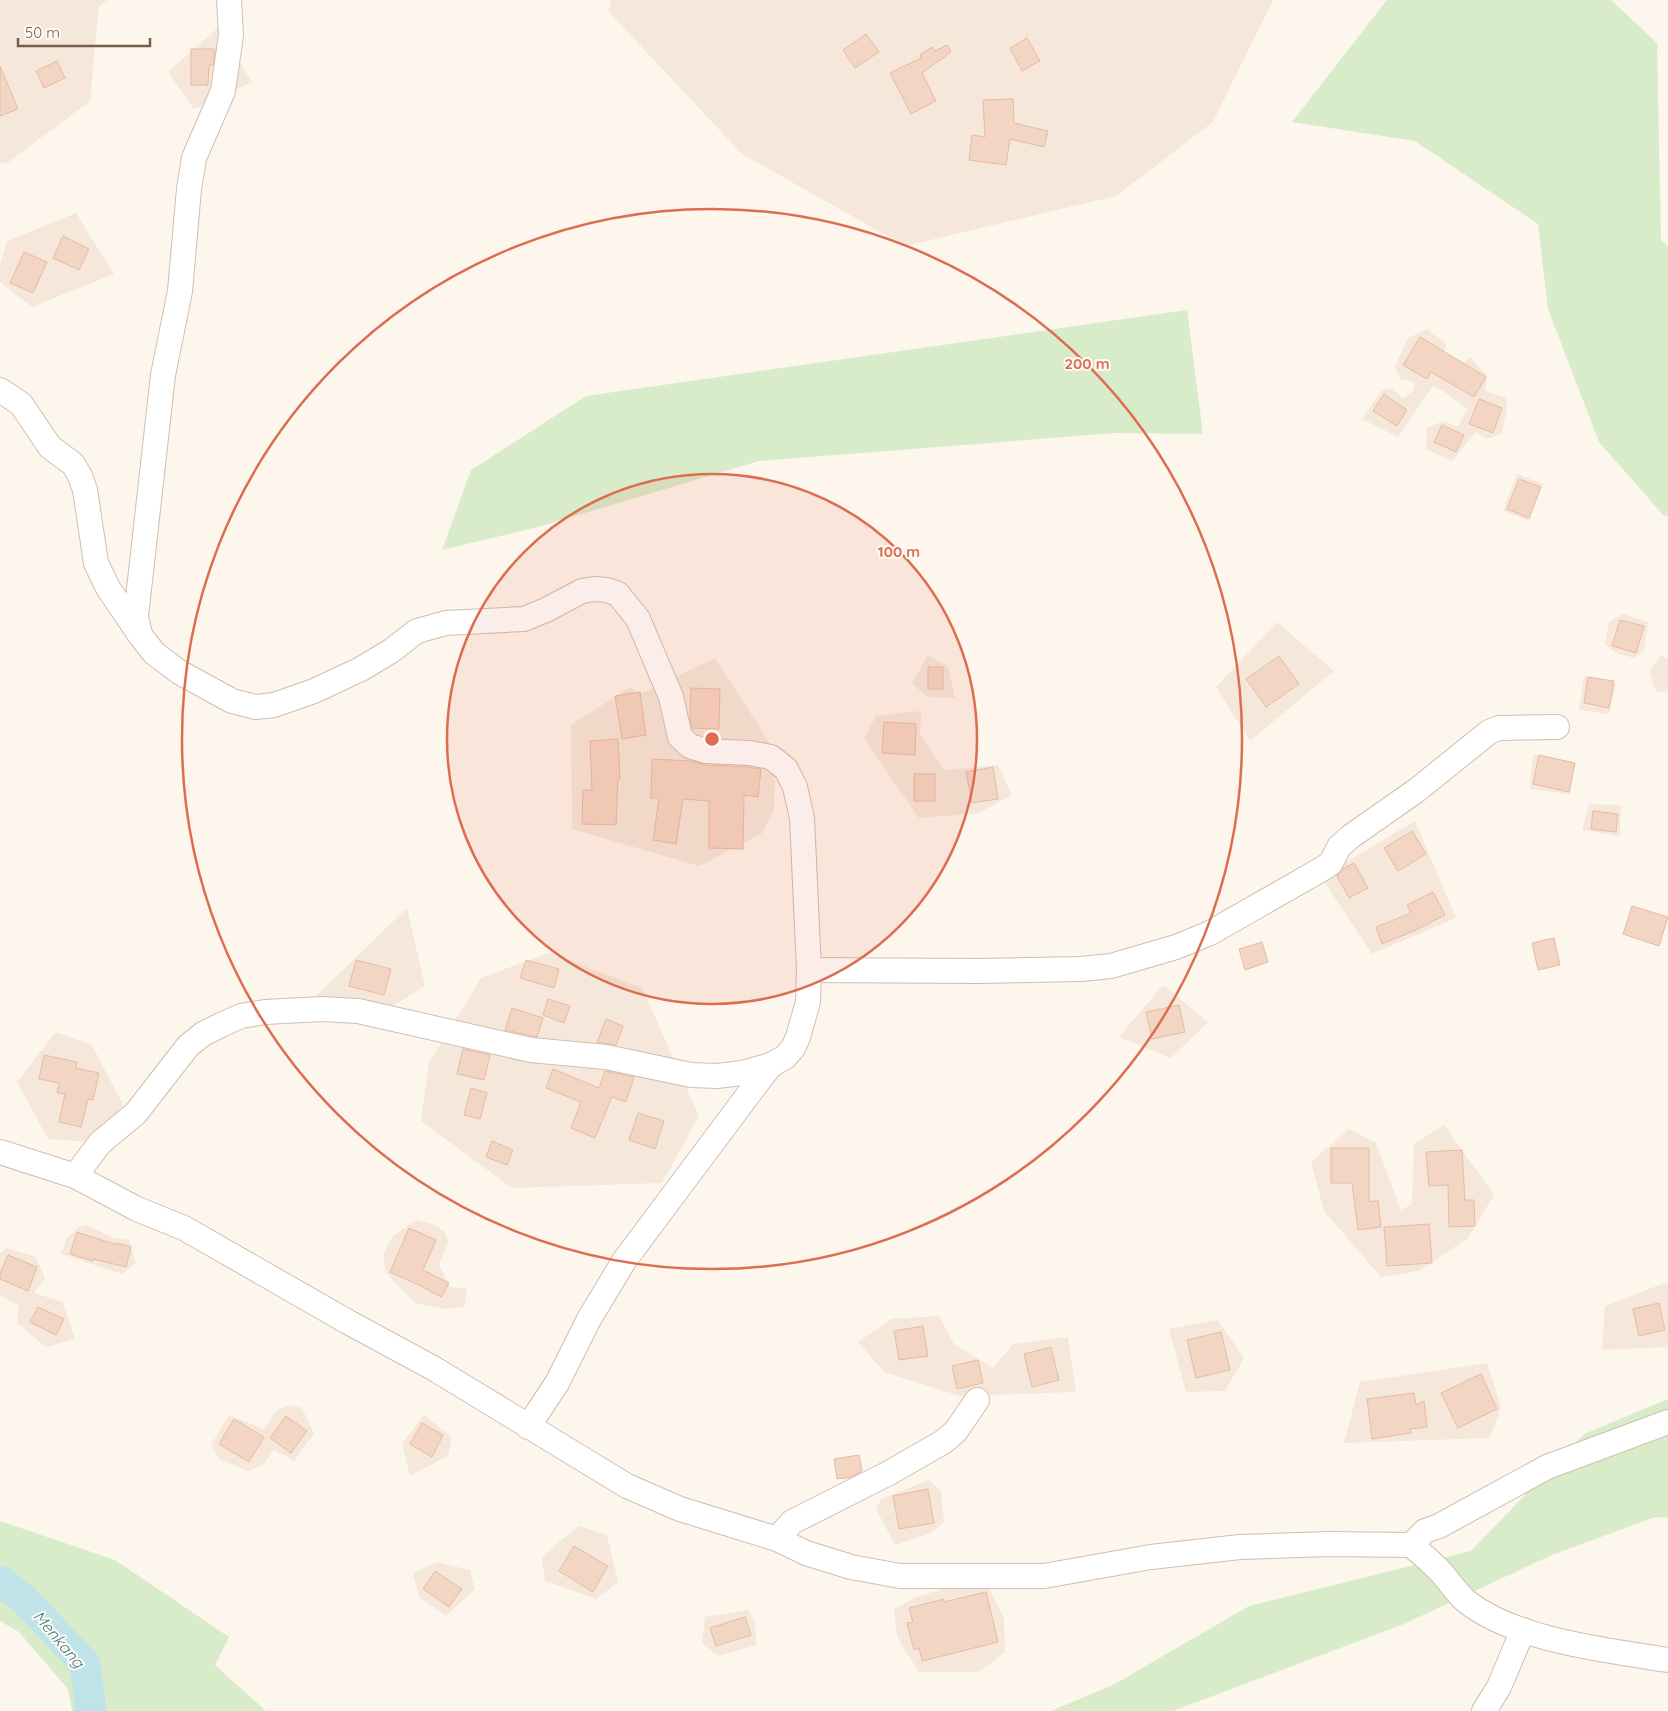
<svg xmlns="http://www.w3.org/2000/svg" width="1668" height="1711" font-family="Quicksand,sans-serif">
<rect width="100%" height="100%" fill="#fdf6ec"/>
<g fill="#f5e8da">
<polygon points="0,0 107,0 99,6 90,101 7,163 0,162"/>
<polygon points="611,0 1273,0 1213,122 1116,196 905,246 742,154 609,12"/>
<polygon points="218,28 252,82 194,109 168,72"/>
<polygon points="76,213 114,274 32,307 0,282 0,265 7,241"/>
<polygon points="1427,329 1447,345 1436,374 1445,379 1470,357 1487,376 1485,391 1506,398 1507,408 1502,433 1487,439 1476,432 1452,461 1426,449 1427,428 1443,421 1458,427 1467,409 1442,390 1433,386 1398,437 1362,419 1382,390 1392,388 1403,399 1413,391 1415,382 1400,379 1395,366 1408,338"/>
<polygon points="1517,474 1543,484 1529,521 1503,511"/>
<polygon points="1623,614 1648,622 1644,650 1634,658 1616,653 1605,645 1609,622"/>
<polygon points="1277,622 1334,671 1250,741 1216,687"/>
<polygon points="928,655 948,667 955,698 927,697 912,683"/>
<polygon points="1661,655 1668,659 1668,691 1656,692 1649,671"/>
<polygon points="715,658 776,753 774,810 762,833 699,866 572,829 571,725 630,687 640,694"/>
<polygon points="1584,676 1616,684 1609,714 1579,710"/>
<polygon points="921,711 920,734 944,770 998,765 1012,795 979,813 919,818 864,739 876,716"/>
<polygon points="1533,754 1575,763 1570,794 1530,789"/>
<polygon points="1589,804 1621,805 1620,836 1582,830"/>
<polygon points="1415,821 1456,918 1372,954 1321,877"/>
<polygon points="407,908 425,986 368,1022 314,998"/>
<polygon points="549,953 642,988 699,1116 662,1183 512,1188 421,1121 429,1063 481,978"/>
<polygon points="1163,985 1208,1022 1171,1058 1119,1037"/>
<polygon points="56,1032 92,1045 123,1105 92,1142 48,1139 17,1082"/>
<polygon points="1444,1125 1494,1195 1468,1238 1419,1271 1381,1277 1324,1211 1311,1162 1349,1129 1376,1143 1401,1210 1412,1204 1414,1144"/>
<polygon points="416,1220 430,1223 445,1232 448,1242 439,1265 450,1287 467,1289 464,1307 446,1309 415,1303 386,1273 383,1254 393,1236"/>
<polygon points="87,1225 114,1238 129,1240 136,1263 122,1274 61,1254 67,1238 79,1227"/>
<polygon points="6,1248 36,1257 45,1278 34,1293 63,1302 75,1339 46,1347 17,1323 19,1306 0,1295 0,1254"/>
<polygon points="1662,1284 1668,1284 1668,1347 1602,1350 1605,1306"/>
<polygon points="939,1316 954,1344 993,1368 1013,1344 1068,1337 1076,1392 960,1396 884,1372 858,1342 892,1319"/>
<polygon points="1218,1320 1244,1358 1225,1391 1186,1392 1169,1329"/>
<polygon points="1487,1363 1501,1407 1490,1438 1344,1443 1360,1382"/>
<polygon points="290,1405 302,1408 314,1434 294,1461 274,1450 263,1465 248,1471 219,1459 211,1445 229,1415 264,1429 277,1410"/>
<polygon points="424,1415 452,1437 448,1456 410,1476 402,1444"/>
<polygon points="929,1480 941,1491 944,1522 931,1533 895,1545 876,1509 881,1499"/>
<polygon points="579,1526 607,1535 618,1582 596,1599 545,1581 542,1558 561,1540"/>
<polygon points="437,1562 470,1570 475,1589 446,1616 419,1597 413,1573"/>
<polygon points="952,1586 988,1586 1004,1618 1005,1652 979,1672 919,1672 897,1637 894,1609 914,1598"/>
<polygon points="748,1610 754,1620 757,1645 718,1656 702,1643 705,1617"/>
</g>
<g fill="#d8ecc9">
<polygon points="1387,0 1611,0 1657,43 1661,240 1668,246 1668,515 1664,516 1599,442 1548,309 1538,224 1415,141 1292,122"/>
<polygon points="1187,310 1203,434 1115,433 759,461 538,527 442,550 471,470 586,396"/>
<polygon points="1668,1399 1668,1518 1655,1517 1552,1555 1404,1624 1173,1711 1051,1711 1113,1685 1249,1606 1471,1551 1584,1434"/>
<polygon points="0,1521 115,1560 229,1637 215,1665 266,1711 72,1711 68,1689 19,1632 0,1621"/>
</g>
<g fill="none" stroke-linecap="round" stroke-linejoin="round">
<polyline stroke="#bfe3e8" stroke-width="31" points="0,1581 24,1599 85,1664 91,1711"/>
</g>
<g fill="#f3d5c3" stroke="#e6bba3">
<polygon points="866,34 879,52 855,68 843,50"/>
<polygon points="1027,38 1040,61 1022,71 1010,48"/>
<polygon points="947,45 951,52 922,73 936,101 911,114 890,73 921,58 920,55 932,47 935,51"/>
<polygon points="191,49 215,49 213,65 209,65 208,85 191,85"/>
<polygon points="57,61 65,78 44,88 36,71"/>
<polygon points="0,66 18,109 0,116"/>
<polygon points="1013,99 1014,123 1048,131 1044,147 1010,139 1006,165 969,160 972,135 985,137 983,100"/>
<polygon points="63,236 89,249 79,270 53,258"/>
<polygon points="24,252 47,262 33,293 10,283"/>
<polygon points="1420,337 1486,377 1474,397 1431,372 1427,379 1403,365"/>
<polygon points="1384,394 1407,410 1397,426 1373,411"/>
<polygon points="1479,399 1502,408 1493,433 1469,424"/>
<polygon points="1442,425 1464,435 1456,452 1434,442"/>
<polygon points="1519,479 1541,487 1529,518 1507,509"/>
<polygon points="1620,620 1644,626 1636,653 1612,646"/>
<polygon points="1279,656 1299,684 1266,707 1246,679"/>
<rect x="928" y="667" width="15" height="22"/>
<polygon points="1588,677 1614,681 1609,708 1584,703"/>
<polygon points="691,688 720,689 719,729 692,728 690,718"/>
<polygon points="640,692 646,735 622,739 615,696"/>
<polygon points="884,722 916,724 915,755 882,753"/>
<polygon points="618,739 620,779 618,779 616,825 582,824 583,790 592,790 590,741"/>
<polygon points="1539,755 1575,763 1569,792 1533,784"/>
<polygon points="652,759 692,761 705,765 748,767 761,769 758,797 744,795 743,849 709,848 709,801 683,799 676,844 653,840 659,798 651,798"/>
<polygon points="993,767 998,799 972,803 966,772"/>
<rect x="914" y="774" width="21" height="27"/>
<polygon points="1593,811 1618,814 1616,832 1591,829"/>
<polygon points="1412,831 1426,854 1398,871 1384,848"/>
<polygon points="1354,863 1368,888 1349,898 1337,876 1344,868"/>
<polygon points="1433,892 1445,915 1416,930 1382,944 1376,927 1411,913 1407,905"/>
<polygon points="1632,906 1668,917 1659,946 1623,934"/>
<polygon points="1554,938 1560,965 1538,970 1532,943"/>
<polygon points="1262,942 1268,962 1245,970 1239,949"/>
<polygon points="356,960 391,969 384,995 349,986"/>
<polygon points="526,960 559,969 554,988 520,978"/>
<polygon points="548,999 570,1006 564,1023 543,1015"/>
<polygon points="1179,1005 1185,1032 1152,1039 1146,1012"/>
<polygon points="512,1008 543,1018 537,1037 505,1030"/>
<polygon points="606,1019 623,1026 616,1045 597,1042"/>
<polygon points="463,1049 490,1055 484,1080 457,1074"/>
<polygon points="44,1055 77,1062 76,1068 99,1073 93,1100 88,1099 81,1127 59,1122 65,1094 57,1093 59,1083 39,1079"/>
<polygon points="553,1069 599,1088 605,1071 634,1077 626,1102 612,1097 595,1138 571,1128 581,1102 546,1088"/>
<polygon points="471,1088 487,1093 480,1119 464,1115"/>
<polygon points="638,1113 664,1121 655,1149 629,1140"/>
<polygon points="492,1141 513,1150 507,1165 486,1157"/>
<polygon points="1331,1148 1369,1148 1369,1202 1378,1200 1381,1227 1358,1230 1352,1183 1331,1183"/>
<polygon points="1462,1150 1465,1200 1474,1200 1475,1226 1449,1227 1448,1185 1429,1186 1426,1152"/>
<polygon points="1429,1224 1432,1263 1387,1266 1384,1227"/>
<polygon points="409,1228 436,1240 423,1270 449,1283 441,1297 421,1286 390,1272"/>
<polygon points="77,1232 117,1245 117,1243 131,1247 126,1267 93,1259 93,1261 70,1254"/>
<polygon points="8,1255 37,1267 28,1291 0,1279 0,1274"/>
<polygon points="1659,1303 1665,1330 1639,1336 1633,1309"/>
<polygon points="38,1307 64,1319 56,1335 30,1322"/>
<polygon points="923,1326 928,1356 899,1360 894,1331"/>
<polygon points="1221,1332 1230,1370 1196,1378 1187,1340"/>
<polygon points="1051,1347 1059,1380 1032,1387 1024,1354"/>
<polygon points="978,1360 983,1383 957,1389 952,1366"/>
<polygon points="1481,1374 1497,1409 1458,1428 1441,1393"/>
<polygon points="1414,1393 1416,1405 1424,1401 1427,1427 1410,1429 1411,1433 1372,1439 1367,1399"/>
<polygon points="286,1416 307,1431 291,1453 270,1438"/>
<polygon points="234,1419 264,1437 249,1462 219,1444"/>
<polygon points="422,1423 443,1435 432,1457 410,1444"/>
<polygon points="859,1455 862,1471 852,1477 837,1479 834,1459"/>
<polygon points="928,1489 934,1523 899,1529 893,1496"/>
<polygon points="574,1546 608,1566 593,1592 559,1571"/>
<polygon points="435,1571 462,1589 449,1607 423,1589"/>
<polygon points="986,1592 998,1642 922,1661 919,1648 914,1650 907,1623 913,1622 909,1608 944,1599 944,1602"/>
<polygon points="745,1617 751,1635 716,1646 710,1628"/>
</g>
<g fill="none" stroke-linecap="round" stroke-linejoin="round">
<defs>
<g id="minor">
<polyline points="0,390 21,404 50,447 73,464 80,476 85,490 96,563 108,588 140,635 154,653 179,672 232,701 255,707 274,705 314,691 361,669 391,651 417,631 446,623 524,619 546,610 582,591 594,589 607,590 618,594 638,619 671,697 680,737 690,746 706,751 750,753 771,757 786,769 795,787 802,818 809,970 808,1002 798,1037 793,1048 785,1057 771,1065 742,1073 717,1076 691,1075 606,1057 531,1050 358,1011 322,1009 265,1012 241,1016 221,1025 203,1034 188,1046 136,1113 100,1143 75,1176"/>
<polyline points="140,635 136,616 163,375 180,291 189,189 194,158 223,91 231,35 229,0"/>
<polyline points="809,970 978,971 1081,969 1111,966 1176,947 1210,933 1322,869 1331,863 1339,847 1350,837 1417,790 1489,732 1499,728 1557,727"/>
<path d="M0,1152l75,24 62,33 47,19 164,94 85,46 194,118 53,23 97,30 29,14 45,14 49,9h144l107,-19 89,-10 89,-3 82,1c10,8 20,17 29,26 9,10 17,23 27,31 51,39 139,48 201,58"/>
<polyline points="528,1427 557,1383 589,1319 624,1261 754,1087 771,1065"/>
<polyline points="777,1539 792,1522 889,1473 943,1442 956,1431 977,1400"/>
<polyline points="1411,1545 1425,1531 1439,1526 1547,1467 1668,1422"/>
<polyline points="1484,1711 1499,1687 1523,1630"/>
</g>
</defs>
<use href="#minor" stroke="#d1beb0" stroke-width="26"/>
<use href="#minor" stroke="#fff" stroke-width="24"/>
</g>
<circle cx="712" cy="739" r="265" fill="#dc6d51" fill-opacity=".12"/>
<g fill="none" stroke="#dc6d51" stroke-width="2.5">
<circle cx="712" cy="739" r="265"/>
<circle cx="712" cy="739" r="530"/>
</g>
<g text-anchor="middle" stroke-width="4" stroke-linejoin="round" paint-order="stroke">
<g font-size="16" font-style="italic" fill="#437c86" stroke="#fffaf3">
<text transform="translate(59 1639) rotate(50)" y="6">Menkang</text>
</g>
</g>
<circle cx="712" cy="739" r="8" fill="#dc6d51" stroke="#fffaf3" stroke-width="2.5"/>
<g font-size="15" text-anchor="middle" font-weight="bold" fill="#dc6d51" stroke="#fffaf3" stroke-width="4" stroke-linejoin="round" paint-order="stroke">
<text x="1087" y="369">200 m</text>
<text x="899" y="557">100 m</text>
</g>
<path d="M18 38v8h132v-8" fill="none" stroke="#7a5c4d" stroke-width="2.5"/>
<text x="25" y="38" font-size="15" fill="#7a5c4d" stroke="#fffaf3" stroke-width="4" paint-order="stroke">50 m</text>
</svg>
